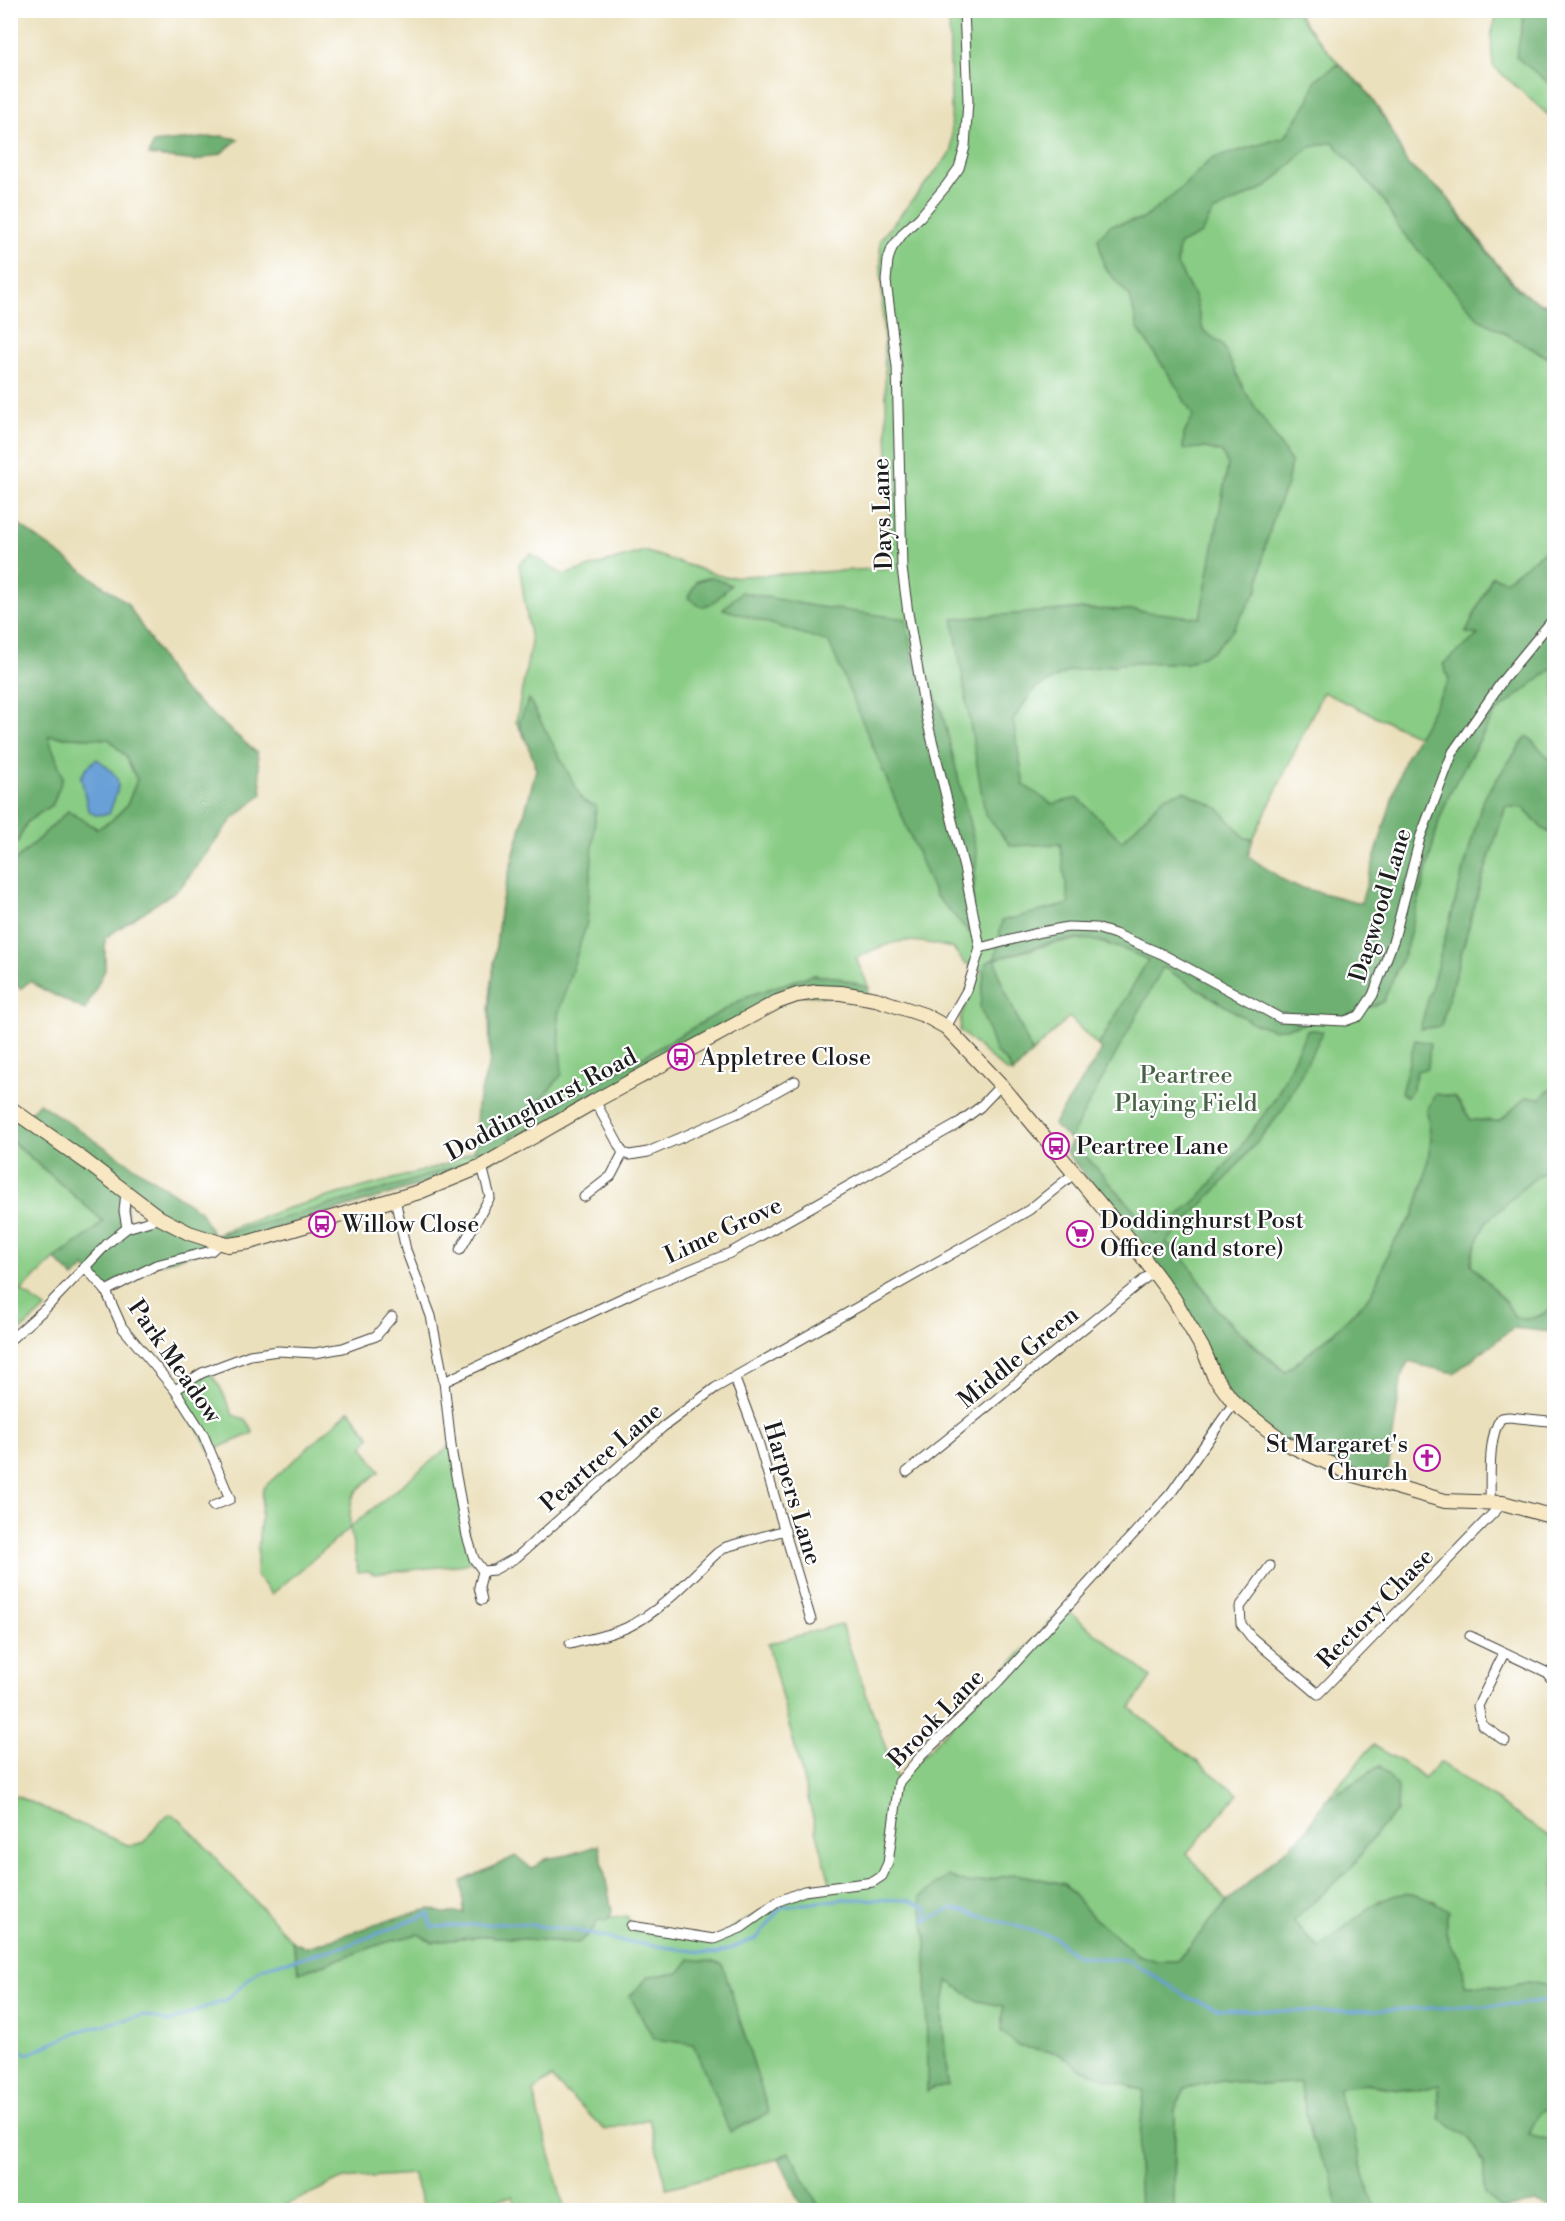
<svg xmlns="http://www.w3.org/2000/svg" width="1565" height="2221" font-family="'Libre Bodoni',serif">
<rect width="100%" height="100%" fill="#fff"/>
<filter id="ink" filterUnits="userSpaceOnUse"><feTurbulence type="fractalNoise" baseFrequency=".0167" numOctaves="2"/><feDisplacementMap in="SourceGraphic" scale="12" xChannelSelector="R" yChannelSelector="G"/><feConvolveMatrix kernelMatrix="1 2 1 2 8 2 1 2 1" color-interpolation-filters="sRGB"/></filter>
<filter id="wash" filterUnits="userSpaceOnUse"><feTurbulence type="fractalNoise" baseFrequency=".008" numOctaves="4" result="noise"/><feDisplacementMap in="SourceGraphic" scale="24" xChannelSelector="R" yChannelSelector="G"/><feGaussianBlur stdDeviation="1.35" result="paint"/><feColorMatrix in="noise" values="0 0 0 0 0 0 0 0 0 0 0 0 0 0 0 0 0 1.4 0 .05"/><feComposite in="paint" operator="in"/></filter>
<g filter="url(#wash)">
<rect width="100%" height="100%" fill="#ebe0bc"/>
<g fill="#89cc85" stroke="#527450" stroke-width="1.5">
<path d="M949,11h347l10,14 33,39 25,24 21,31 23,46 37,29 52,70 37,41 17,-2 3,1v240l-49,37 -13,-4 -26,55 13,3 -30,45 -31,56 -95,-44 -70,147h-8l-27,-31 -34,-17 -20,6 -41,44 -44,61 -77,19 2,36 49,-14 37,-4 42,13 31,15 88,54 168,-121 20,-79 12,-31 44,-77 59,-46v96l-26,-26 -22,69 17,2 20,21 11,6v251l-13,12 -15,-1 -26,24 -29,-1 -16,-23 -28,13 4,30 -6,38 -11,36 -24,34 -18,46 -41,41 -46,37 -67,-61 -25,-41 -38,-35 -83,-94 -1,-4 31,-87 -33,-33 -37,36 -33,-77 -3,77 10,8 7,12 -7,-2 -46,-40 1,-16 21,-45 -18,-7 -11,-15c-46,-10 -54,-11 -97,10l13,30 -34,-11 -23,-2 -64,21 -114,66 -66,34 -66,50 -21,10 -35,14 -49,16 -149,43 -35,6 75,-27 156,-43 31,-15 2,-44 13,-45 -1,-53 12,-104 35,-134 -2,-15 -18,-33 15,-79 -12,-79 12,-10 32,21 81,-24 81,26 167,-9 -12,-328 72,-89z"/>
<polygon points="1498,11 1554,11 1554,120 1493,66 1491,35"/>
<polygon points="47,736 109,739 126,757 137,780 127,805 111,821 98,829 68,811 11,865 11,849 17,843 27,822 53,804"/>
<polygon points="10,1140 103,1221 92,1232 58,1256 21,1291 46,1308 10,1340"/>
<path d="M1554,1164v140c-12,14 -21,16 -40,13l-7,-14 -36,-38 1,-10 13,-32 44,-40z"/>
<polygon points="208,1370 220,1387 233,1415 247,1420 253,1433 210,1451 175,1390"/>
<path d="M350,1410l20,27 -7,10 17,24c-26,22 -31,20 -30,56l101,-82 23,114 -8,5 -92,10 -6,-3 -10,1 -8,-44 -78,66 -16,-19 7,-87z"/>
<polygon points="1064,1608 1151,1677 1130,1708 1238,1794 1187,1853 1227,1902 1177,1961 1157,1961 1138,1955 1093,1917 1064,1884 1016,1874 969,1884 948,1876 920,1897 926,1937 928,2091 931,2088 948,2085 942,2014 948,1981 978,2001 1003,2006 1018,2046 1059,2053 1080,2069 1144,2091 1138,2159 1140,2210 821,2210 789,2152 779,2158 667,2188 649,2119 605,2130 551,2078 533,2092 565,2210 517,2210 512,2196 463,2210 424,2210 413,2174 341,2179 276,2210 11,2210 10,1793 130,1846 144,1842 159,1822 171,1814 180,1819 292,1941 299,1973 384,1943 418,1934 433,1942 487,1936 578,1943 592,1931 598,1920 627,1916 631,1926 714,1939 779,1901 831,1887 768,1644 841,1624 898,1782"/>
<polygon points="1373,1745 1412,1768 1424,1778 1440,1762 1554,1840 1554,1987 1529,1982 1505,1987 1465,1985 1462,1966 1451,1947 1436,1901 1424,1899 1380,1900 1319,1949 1293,1921 1351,1868 1377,1832 1397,1811 1380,1766 1325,1801"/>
<polygon points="1221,2080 1264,2085 1300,2082 1339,2087 1362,2084 1414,2091 1439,2084 1440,2118 1467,2136 1484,2163 1484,2194 1503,2210 1174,2210 1175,2109 1185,2088"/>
<polygon points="1552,2104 1554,2108 1554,2141 1529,2135 1539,2113"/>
</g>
<g fill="#6eb072" stroke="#456647" stroke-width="1.5" fill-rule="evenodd">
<polygon points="1525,11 1554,11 1554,87 1516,57"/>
<path d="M1339,64l25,24 21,31 23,46 37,29 26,38 46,57 25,16 9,-2 3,1v57l-75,-42 -82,-93 -12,-24 -52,-60 -25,6 -40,38 -55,26 -12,22 -22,11 -2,19 18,34 8,32 19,14 24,49 45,69 -4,23 -11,25 -12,41 -6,38 -26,42 -19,20 -26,12h-58l-60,8 -35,18 -21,31 11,65 28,19 26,-6 44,43 42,-44 20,-6 34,17 27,30 8,1 -5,17 43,29 70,18 42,-140 46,-83 -6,-16 35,-29 -12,-2 26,-57 13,5 49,-37v123l-59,46 -44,77 -12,31 -33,128 -23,53 -37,14 -71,14 -24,-8 -88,-55 -92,170 1,4 84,93 45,-38 40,-50 35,-49 31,-67h8l8,2 -41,79 -56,68 -60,64c26,15 35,47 53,69 19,22 44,41 66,60l46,-37 41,-41 18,-46 24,-34 11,-36 6,-38 -4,-30 8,-16 20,3 16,23 29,1 27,-24 14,1 13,-12v78l-25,19 -44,40 -13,32 -1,9 36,39 7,14c19,3 28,1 40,-13v32l-2,-4 -39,-4 -59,45 -46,-11 -6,12 -16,110 -101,-41 -51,-40 -40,-72 -26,-52 -102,-127 6,-11 -19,-16 49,-75 -4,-4 50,-86c-17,-8 -38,-17 -57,-20 -28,-5 -67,12 -95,19l3,17 33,77 -19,20 -7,-12 -10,-8 -16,-46 5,-43 10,-6 7,-37 67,-17 -9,-60 -49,2 -26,-32 -32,-195 121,-10 59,1 67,8 28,-153 -7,-13 -16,-4 -22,1 1,-15 9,-18 -18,-32 -37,-55 -8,-32 -26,-30 -6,-29 13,-13 32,-6 33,-26 35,-34 74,-22 24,-37 7,-21z"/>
<polygon points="221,136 239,139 220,154 195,161 149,155 153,143"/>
<polygon points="11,519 127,603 179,686 257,753 262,794 231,821 180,888 105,938 105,970 85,1010 44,990 30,981 20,989 11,977 11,865 68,811 97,829 111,821 127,805 137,780 126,757 109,739 48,736 63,777 53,804 27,822 17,843 11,849"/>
<polygon points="711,577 731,585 713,603 701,607 688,598 697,581"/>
<polygon points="741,592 813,606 906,619 913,661 941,708 977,853 970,933 935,895 829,642 723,609"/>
<path d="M529,699l54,102 13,5 -9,116 -29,93 4,59 -57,70 63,-48 66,-34 114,-66 64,-21 23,2 34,11 -3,9 -69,-2 -315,171 -326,99 -50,26 -21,-24 -11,11 -19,-19 37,-27 11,-11 -92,-81v-32l17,7 11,-12 161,108 13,24c37,-6 72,-18 108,-28 54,-15 107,-30 159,-51l-5,-5 2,-45 13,-45v-62l11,-95 35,-134c-3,-16 -11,-31 -17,-47zM127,1193l32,25 -32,10z"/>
<polygon points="1526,737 1528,737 1554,763 1554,835 1543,829 1523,808 1506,806 1481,883 1441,1026 1420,1029 1483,799"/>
<polygon points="1415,1040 1430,1043 1428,1068 1417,1071 1412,1091 1407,1097 1401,1093"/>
<path d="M1380,1766l18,21 -1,24 -20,21 -26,36 -58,53 26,28c23,-18 53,-50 82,-55 12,-3 38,9 48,17 -10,29 4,30 13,54 2,6 2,14 3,20l40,2 24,-5 25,5v121l-2,-4 -13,9 -10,21 25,7v67l-19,-5 -33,6 -18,-15v-31l-17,-27 -27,-18 -1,-33 -25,6 -47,-7 -28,3 1,16 14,28 6,31 16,48h-38l-7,-36 -20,-35 -11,-57 -36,3 -43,-5 -36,8 -10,21 -1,101h-34l-2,-51 6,-68 -64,-22 -21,-16 -41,-7 -17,-15 2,-25 -25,-5 -30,-20 -6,33 6,71 -17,3 -4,4 -1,-155 -6,-40 28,-21 21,8 47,-10 48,10 29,33 45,38 19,6h20l50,-59 78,-70 20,-31z"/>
<polygon points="599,1845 612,1911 607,1921 598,1920 592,1931 578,1943 487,1936 433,1942 418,1934 384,1943 299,1973 292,1941 305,1947 317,1944 402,1916 430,1909 443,1913 464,1913 462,1881 516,1856 532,1869 545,1859 568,1855"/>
<polygon points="690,1959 722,1963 769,2113 730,2132 693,2044 654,2039 630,1996 649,1976 679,1973"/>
<polygon points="789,2152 821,2210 804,2210 779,2158"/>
</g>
<path fill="#69a0d7" stroke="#425e7a" stroke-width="1.5" d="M97,759c29,21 23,24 12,55l-14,1 -7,-5 -7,-33 6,-10z"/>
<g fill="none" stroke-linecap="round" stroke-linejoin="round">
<polyline stroke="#69a0d7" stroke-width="3" points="10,2044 28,2054 83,2030 144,2015 168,2022 226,2000 261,1968 345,1946 429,1914 431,1927 514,1923 573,1930 620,1941 716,1954 757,1938 782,1907 843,1899 908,1900 928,1909 925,1921 953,1908 1054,1937 1076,1956 1130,1961 1191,1999 1219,2009 1317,2012 1406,2009 1515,2005 1554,1999"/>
</g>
</g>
<g filter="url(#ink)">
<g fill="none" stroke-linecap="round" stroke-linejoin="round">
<defs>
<g id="street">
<polyline points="980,948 1041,932 1068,927 1096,928 1115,934 1162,954 1280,1018 1345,1021 1359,1016 1373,995 1394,939 1420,838 1453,752 1503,680 1554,618"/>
<polyline points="946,1027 967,990 980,948 965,872 926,716 908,613 902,568 897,367 886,281 888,260 892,248 904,232 920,217 946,186 959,168 965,147 968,101 964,10"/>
<polyline points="595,1101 623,1153 630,1155 648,1152 740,1112 795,1081"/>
<polyline points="126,1192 124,1211 127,1228"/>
<polyline points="584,1197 611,1176 623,1153"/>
<polyline points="395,1199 406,1250 431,1316 444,1382 452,1454 467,1536 474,1559 483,1571 494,1570 517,1557 663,1427 715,1388 1029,1210 1076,1172"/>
<polyline points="460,1250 490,1197 482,1166"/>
<polyline points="85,1267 106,1291 122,1327 175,1390 203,1434 230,1499 213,1506"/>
<polyline points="106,1291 156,1265 211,1251 220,1243"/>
<polyline points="10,1340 46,1308 108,1243 127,1228 160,1218"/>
<polyline points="735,1379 758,1441 811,1620"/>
<polyline points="444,1382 637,1291 730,1253 956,1125 980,1107 1001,1085"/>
<polyline points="175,1390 202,1373 250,1355 278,1351 315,1353 343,1348 376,1336 392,1317"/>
<polyline points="907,1472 1153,1272"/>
<path d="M1490,1502c1,-24 -3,-64 11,-84l8,-1 39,4"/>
<polyline points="1270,1566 1240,1607 1241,1624 1251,1637 1318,1694 1503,1503"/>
<polyline points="482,1600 479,1587 483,1571"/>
<polyline points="1470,1636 1546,1672 1554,1682"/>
<path d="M570,1644c19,-5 41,-9 58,-17 36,-18 60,-47 89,-74l9,-6 59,-17"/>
<polyline points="1504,1653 1478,1706 1482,1725 1505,1741"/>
<polyline points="631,1926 714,1939 741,1928 779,1901 804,1891 873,1882 882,1876 888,1863 899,1782 922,1755 997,1683 1171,1493 1234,1403"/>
</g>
<polyline id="secondary" points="10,1108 85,1161 160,1218 189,1233 220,1243 228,1245 250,1242 419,1192 482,1166 595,1101 777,1002 797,995 817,992 841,993 876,999 924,1015 946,1027 1001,1085 1133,1244 1174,1299 1204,1351 1214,1376 1234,1403 1285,1443 1354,1475 1445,1501 1503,1503 1554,1517"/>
</defs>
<use href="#street" stroke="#3b3934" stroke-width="11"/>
<use href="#secondary" stroke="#3b3934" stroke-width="16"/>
<use href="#street" stroke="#fff" stroke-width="9"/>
<use href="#secondary" stroke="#f7e8c3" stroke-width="14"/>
</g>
</g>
<defs>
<symbol id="bus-ring" viewBox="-11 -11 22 22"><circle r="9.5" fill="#fff" stroke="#b5179e" stroke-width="1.5"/><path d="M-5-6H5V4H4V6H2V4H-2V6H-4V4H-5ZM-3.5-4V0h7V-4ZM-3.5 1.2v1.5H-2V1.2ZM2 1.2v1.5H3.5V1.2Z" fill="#b5179e"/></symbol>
<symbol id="supermarket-ring" viewBox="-11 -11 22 22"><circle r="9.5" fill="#fff" stroke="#b5179e" stroke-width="1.5"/><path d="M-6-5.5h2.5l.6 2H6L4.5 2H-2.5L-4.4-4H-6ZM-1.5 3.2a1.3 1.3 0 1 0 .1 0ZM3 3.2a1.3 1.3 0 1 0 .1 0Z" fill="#b5179e"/></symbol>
<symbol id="church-ring" viewBox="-11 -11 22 22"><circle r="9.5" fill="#fff" stroke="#b5179e" stroke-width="1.5"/><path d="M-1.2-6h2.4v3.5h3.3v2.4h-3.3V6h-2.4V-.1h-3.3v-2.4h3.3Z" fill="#b5179e"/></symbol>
</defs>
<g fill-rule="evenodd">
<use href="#bus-ring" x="666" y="1042" width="30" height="30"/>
<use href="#bus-ring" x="1041" y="1131" width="30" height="30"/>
<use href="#bus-ring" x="307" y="1209" width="30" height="30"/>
<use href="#supermarket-ring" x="1065" y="1219" width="30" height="30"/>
<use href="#church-ring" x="1412" y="1443" width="30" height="30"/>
</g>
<g text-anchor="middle" stroke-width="4.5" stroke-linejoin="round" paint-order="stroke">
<g font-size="24" fill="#1c1c1c" stroke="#fff">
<text transform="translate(882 514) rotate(-92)" y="8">Days Lane</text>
<text transform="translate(1380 905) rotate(-73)" y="8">Dagwood Lane</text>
<text transform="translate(541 1104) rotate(-28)" y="8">Doddinghurst Road</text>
<text transform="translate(723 1230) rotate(-25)" y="8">Lime Grove</text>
<text transform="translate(1018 1357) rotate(-39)" y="8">Middle Green</text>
<text transform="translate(175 1361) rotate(55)" y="8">Park Meadow</text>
<text transform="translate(601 1457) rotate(-41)" y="8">Peartree Lane</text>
<text transform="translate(793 1493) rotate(73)" y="8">Harpers Lane</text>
<text transform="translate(1375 1608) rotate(-46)" y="8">Rectory Chase</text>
<text transform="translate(936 1718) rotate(-46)" y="8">Brook Lane</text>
</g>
<g font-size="24" fill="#1c1c1c" stroke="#fff" text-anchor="start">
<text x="700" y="1065">Appletree Close</text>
<text x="1076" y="1154">Peartree Lane</text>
<text x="1100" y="1228">Doddinghurst Post<tspan x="1100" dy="28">Office (and store)</tspan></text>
<text x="342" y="1232">Willow Close</text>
<text x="1408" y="1452" text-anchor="end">St Margaret's<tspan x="1408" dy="28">Church</tspan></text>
</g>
<g font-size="24" fill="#486246" stroke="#fff">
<text x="1186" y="1083">Peartree<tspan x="1186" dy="28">Playing Field</tspan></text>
</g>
</g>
<rect width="1565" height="2221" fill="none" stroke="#fff" stroke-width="36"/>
</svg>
